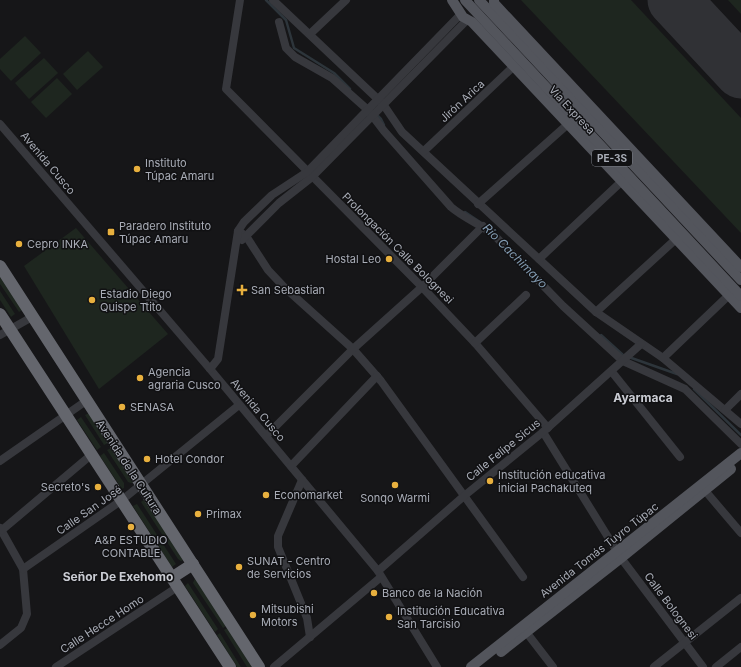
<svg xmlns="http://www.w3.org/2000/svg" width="741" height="667" font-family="Inter,sans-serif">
<rect width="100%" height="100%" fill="#161618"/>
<g fill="#1e261f">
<polygon points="521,0 631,0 741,118 741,233"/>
<polygon points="728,0 741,0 741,14"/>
<polygon points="25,36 41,53 11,81 0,69 0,59"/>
<polygon points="88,51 103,67 77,90 63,74"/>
<polygon points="44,58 58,73 29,99 15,83"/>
<polygon points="57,78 72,94 46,118 31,102"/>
<polygon points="76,228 168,334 99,389 24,266"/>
<polygon points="0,277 22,310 19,312 0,284"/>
<polygon points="0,291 15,314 11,317 0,300"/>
<polygon points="89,413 108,443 104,445 85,415"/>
<polygon points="81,417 101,447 97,450 77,420"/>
<polygon points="111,448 133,483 131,483 128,482 107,450"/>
<polygon points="104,453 124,483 124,488 122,489 100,456"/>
<polygon points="145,499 183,560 181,561 178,559 141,502"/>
<polygon points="137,504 176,564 172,567 133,506"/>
<polygon points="195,578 226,626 223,628 193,583"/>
<polygon points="188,583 218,629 215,632 185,586"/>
<polygon points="227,628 252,667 247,667 224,630"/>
<polygon points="220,633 241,667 237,667 217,635"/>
</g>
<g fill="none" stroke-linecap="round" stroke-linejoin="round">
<g stroke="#2d353b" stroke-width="2.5">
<polyline points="266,0 286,20 294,48 334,73 350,89"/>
<polyline points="376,114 381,119 384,125"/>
<polyline points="465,212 489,228"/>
<polyline points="601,335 623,355 677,374"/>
<polyline points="694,389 741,435"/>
</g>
<polyline stroke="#303135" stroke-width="53" points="674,0 741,72"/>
<g stroke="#37383d" stroke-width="8">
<polyline points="240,0 226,89 422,287 475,343 548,428"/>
<polyline points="273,0 383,104 402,132 596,312 663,358 741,424"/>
<path d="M279,22l7,26 9,9 37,21 36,32 16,21 67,76c14,12 30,17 44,29l68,70 60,55 62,28 56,55"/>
<polyline points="310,34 346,0"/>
<polyline points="0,124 210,369 378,571 437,667"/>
<polyline points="424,151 514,66"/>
<polyline points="478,204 568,124"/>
<polyline points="238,231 246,236 268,270 284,287 353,349 381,381 523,577"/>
<polyline points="242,240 279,203 312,177 467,20"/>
<polyline points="539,259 622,181"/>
<polyline points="596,312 676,239"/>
<polyline points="0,335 32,317"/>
<polyline points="475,343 526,295"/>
<polyline points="663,358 729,295"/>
<polyline points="210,369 218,359 238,231 244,222 272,195 307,172 461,14"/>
<polyline points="612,372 680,457"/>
<polyline points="725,410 741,394"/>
<polyline points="543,432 621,558 703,667"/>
<polyline points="266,436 353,349 422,287 483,226"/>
<polyline points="0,461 86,401"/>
<polyline points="291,466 377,376"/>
<polyline points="302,480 278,536 278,547 307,618 310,637"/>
<polyline points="702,487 741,533"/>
<polyline points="0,528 23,569 27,614 21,628 0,645"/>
<polyline points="2,530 91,455"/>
<polyline points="23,569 122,500 239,405"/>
<polyline points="378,571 464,496 543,432 641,344"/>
<polyline points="523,628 553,667"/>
<polyline points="56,667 179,586"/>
<polyline points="274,667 381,577"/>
<polyline points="654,667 741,598"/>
<polyline points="716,667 741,647"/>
</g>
<g stroke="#53555c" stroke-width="10">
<polyline points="452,0 463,17 472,22 741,308"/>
<polyline points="465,0 741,296"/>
<polyline points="479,0 741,280"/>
<polyline points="494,0 494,3 507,17 741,267"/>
<polyline points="501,652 621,558 731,469"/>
<polyline points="471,667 741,453"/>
</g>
<g stroke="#64666d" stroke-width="12">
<polyline points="0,266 259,667"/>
<polyline points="0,314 230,667"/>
<polyline points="173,577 193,564"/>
</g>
</g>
<g fill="#e8b03e" stroke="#111113" stroke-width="1.5">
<circle cx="137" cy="169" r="4"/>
<rect x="107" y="228" width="8" height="8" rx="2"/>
<circle cx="19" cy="244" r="4"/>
<circle cx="389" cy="259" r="4"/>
<path d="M240 284h4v4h4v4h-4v4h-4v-4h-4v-4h4z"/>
<circle cx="92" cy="300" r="4"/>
<circle cx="140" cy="378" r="4"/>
<circle cx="122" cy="407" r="4"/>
<circle cx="147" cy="459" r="4"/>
<circle cx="490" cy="481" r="4"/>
<circle cx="395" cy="485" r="4"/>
<circle cx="98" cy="487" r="4"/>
<circle cx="266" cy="495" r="4"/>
<circle cx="198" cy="514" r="4"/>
<circle cx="131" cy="527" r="4"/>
<circle cx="239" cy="567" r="4"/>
<circle cx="374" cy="593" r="4"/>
<circle cx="253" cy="615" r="4"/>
<circle cx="389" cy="617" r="4"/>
</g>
<g text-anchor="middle" stroke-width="3" stroke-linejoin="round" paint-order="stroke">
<rect fill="#111113" stroke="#7b7e86" stroke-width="1" x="592" y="150" width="40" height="16" rx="3"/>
<g font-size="10" font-weight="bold" fill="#a9adb7">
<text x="612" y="162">PE-3S</text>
</g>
<g font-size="11" fill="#a9adb7" stroke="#111113">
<text transform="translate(462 101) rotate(-43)" y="4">Jirón Arica</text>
<text transform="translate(572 110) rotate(47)" y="4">Vía Expresa</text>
<text transform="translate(48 163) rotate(50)" y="4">Avenida Cusco</text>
<text transform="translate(398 248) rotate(45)" y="4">Prolongación Calle Bolognesi</text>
<text transform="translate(258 410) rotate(50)" y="4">Avenida Cusco</text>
<text transform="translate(503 450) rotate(-39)" y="4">Calle Felipe Sicus</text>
<text transform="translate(129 467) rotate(57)" y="4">Avenida de la Cultura</text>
<text transform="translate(89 510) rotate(-35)" y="4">Calle San José</text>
<text transform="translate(599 550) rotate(-38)" y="4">Avenida Tomás Tuyro Túpac</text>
<text transform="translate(671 606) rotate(53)" y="4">Calle Bolognesi</text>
<text transform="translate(102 624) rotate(-33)" y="4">Calle Hecce Homo</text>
</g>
<g font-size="11" fill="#a9adb7" stroke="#111113" text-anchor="start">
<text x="145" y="167">Instituto<tspan x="145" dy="13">Túpac Amaru</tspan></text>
<text x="119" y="230">Paradero Instituto<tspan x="119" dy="13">Túpac Amaru</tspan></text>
<text x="27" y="248">Cepro INKA</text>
<text x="381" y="263" text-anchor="end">Hostal Leo</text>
<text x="251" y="294">San Sebastian</text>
<text x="100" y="298">Estadio Diego<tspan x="100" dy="13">Quispe Ttito</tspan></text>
<text x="148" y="376">Agencia<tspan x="148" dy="13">agraria Cusco</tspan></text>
<text x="130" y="411">SENASA</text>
<text x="155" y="463">Hotel Condor</text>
<text x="498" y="479">Institución educativa<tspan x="498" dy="13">inicial Pachakuteq</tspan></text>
<text x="90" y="491" text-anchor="end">Secreto's</text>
<text x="274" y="499">Economarket</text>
<text x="395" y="502" text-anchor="middle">Sonqo Warmi</text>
<text x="206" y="518">Primax</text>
<text x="131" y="544" text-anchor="middle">A&amp;P ESTUDIO<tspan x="131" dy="13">CONTABLE</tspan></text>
<text x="247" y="565">SUNAT - Centro<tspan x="247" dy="13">de Servicios</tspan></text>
<text x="382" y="597">Banco de la Nación</text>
<text x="261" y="613">Mitsubishi<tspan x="261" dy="13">Motors</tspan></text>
<text x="397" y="615">Institución Educativa<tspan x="397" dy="13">San Tarcisio</tspan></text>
</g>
<g font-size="12" font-style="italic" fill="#829ab0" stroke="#111113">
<text transform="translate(515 256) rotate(45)" y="4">Río Cachimayo</text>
</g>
<g font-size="12" font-weight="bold" fill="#caccd3" stroke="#111113">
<text x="643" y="402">Ayarmaca</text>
<text x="118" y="581">Señor De Exehomo</text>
</g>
</g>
</svg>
